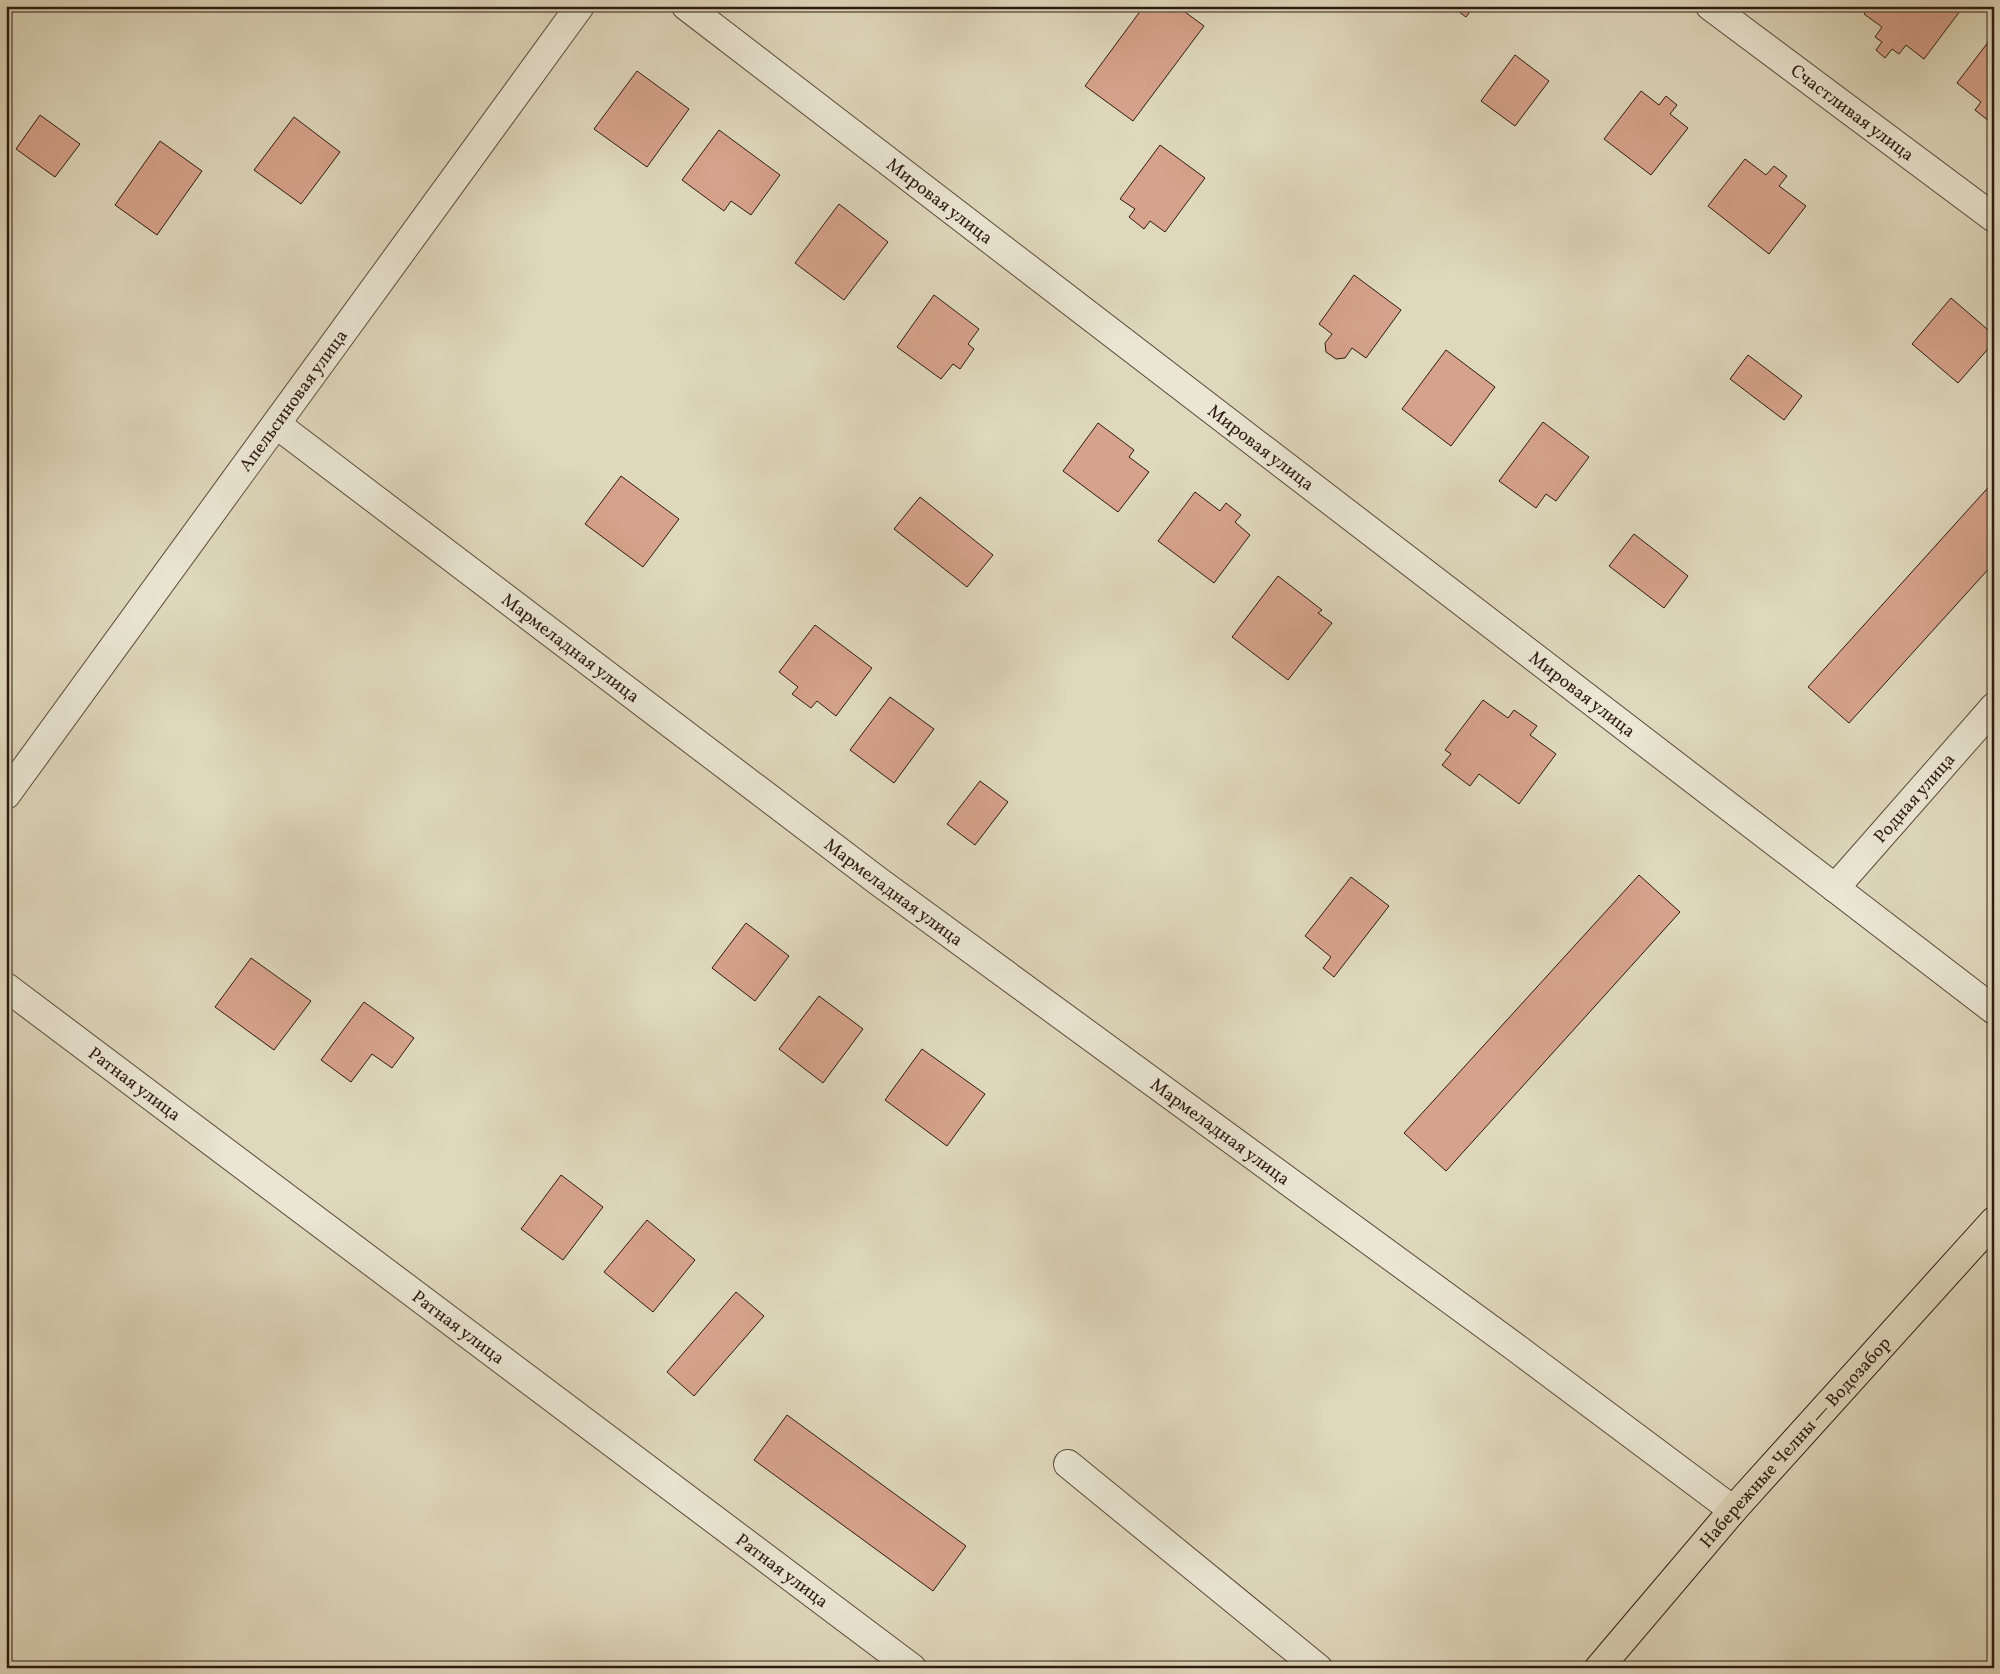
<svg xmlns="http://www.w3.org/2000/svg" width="2000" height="1674" font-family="Vollkorn,serif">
<rect width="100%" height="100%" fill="#dfd8bc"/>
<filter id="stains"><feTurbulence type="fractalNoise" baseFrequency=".004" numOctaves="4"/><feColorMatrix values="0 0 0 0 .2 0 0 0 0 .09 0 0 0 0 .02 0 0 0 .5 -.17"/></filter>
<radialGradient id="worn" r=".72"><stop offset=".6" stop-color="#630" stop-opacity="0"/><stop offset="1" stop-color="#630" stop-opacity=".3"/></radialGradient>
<g fill="#d6a28b" stroke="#2e1a10">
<polygon points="1144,6 1177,6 1204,26 1133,121 1085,86"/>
<polygon points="1451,6 1474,6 1466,17"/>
<polygon points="1870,6 1954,6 1960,11 1924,59 1906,45 1899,54 1892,49 1885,58 1876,50 1882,42 1875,37 1882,27 1864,14"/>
<polygon points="1989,41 1994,45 1994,125 1975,110 1981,102 1957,83"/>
<polygon points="1515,55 1549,81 1515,126 1481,101"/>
<polygon points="637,71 689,109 647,167 594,129"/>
<polygon points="1641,91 1659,105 1666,96 1677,105 1670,114 1688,128 1651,175 1604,139"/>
<polygon points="40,115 80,144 55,177 16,149"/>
<polygon points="294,117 340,152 301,204 254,170"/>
<polygon points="719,130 780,175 751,215 731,201 724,211 682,180"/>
<polygon points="160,141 202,171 157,235 115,205"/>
<polygon points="1160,145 1205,178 1165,232 1150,221 1144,229 1129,217 1135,209 1120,199"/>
<polygon points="1745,159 1766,175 1774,166 1787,176 1779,186 1806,206 1769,254 1708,206"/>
<polygon points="839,204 888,242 844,300 795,263"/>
<polygon points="1354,275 1401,310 1366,358 1352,348 1345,358 1336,359 1326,352 1325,343 1332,334 1319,324"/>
<polygon points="934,295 979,329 968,344 974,349 960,369 953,364 941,379 897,347"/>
<polygon points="1951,298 1994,335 1994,342 1958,383 1912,344"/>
<polygon points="1446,350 1495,387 1451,446 1402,409"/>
<polygon points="1748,355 1802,396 1784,420 1730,379"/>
<polygon points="1543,422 1589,457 1556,501 1546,494 1536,508 1499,481"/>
<polygon points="1098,423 1134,450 1129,457 1149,472 1118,512 1063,471"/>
<polygon points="621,476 679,519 643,567 585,524"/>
<polygon points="1994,481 1994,563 1849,723 1808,687"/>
<polygon points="1195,492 1220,511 1226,503 1241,515 1235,522 1250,535 1214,583 1158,541"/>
<polygon points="920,497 993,555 967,587 894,529"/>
<polygon points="1634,534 1688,576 1664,608 1609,566"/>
<polygon points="1278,576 1322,610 1318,613 1332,623 1288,680 1232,637"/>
<polygon points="815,625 872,668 836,716 817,701 811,708 792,694 798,687 779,672"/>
<polygon points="890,697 934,729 894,783 850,750"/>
<polygon points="1483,700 1508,718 1514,710 1537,726 1530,735 1556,754 1519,804 1479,774 1470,786 1442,765 1451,754 1445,750"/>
<polygon points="980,781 1008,802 975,845 947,824"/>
<polygon points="1639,875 1680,912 1446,1171 1404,1133"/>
<polygon points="1351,877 1389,906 1334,977 1323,968 1331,957 1305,936"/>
<polygon points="746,923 789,956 755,1001 712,968"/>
<polygon points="251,958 311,1001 274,1050 215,1007"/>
<polygon points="819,996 863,1029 823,1083 779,1049"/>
<polygon points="364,1002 414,1038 392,1068 372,1054 351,1082 321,1060"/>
<polygon points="922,1049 985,1094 947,1146 885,1100"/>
<polygon points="561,1175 603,1207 563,1260 521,1229"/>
<polygon points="647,1220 695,1260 653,1312 604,1272"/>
<polygon points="736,1292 764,1316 694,1396 667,1372"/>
<polygon points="787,1415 966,1546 933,1591 754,1460"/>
</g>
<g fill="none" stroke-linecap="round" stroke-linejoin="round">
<defs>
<g id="minor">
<path id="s1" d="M686,6l1308,1004"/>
<path id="s2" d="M1710,6l284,212"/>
<path id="s3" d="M276,424l602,457 641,469 214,160"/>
<path id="s4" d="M6,795l574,-789"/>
<path id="s5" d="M1835,888l159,-181"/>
<path id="s6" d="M6,987l906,681"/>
<polyline points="1068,1464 1318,1668"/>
</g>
<g id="major">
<path id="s7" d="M1599,1668l134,-158 261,-289"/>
</g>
</defs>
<use href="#minor" stroke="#5a4a3b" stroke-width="30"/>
<use href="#major" stroke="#2e1a10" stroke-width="30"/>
<use href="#minor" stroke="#eae6d3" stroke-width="28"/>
<use href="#major" stroke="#dfd8bc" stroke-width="28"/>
</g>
<g text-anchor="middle" stroke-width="4" stroke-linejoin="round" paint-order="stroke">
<g font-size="18" fill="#2e1a10" stroke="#eae6d3">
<text dy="6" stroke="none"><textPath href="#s2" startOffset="178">Счастливая улица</textPath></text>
<text dy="6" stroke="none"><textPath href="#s1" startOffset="320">Мировая улица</textPath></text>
<text dy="6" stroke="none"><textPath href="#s4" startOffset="488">Апельсиновая улица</textPath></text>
<text dy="6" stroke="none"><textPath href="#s1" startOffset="725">Мировая улица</textPath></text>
<text dy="6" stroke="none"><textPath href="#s3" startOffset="370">Мармеладная улица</textPath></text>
<text dy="6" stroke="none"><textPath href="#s1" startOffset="1130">Мировая улица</textPath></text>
<text dy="6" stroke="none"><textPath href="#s5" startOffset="120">Родная улица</textPath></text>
<text dy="6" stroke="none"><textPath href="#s3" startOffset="775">Мармеладная улица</textPath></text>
<text dy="6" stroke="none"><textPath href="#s6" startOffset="161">Ратная улица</textPath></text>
<text dy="6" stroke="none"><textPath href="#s3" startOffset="1180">Мармеладная улица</textPath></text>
<text dy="6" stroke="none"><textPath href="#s6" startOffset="566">Ратная улица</textPath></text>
<text dy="6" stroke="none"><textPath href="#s7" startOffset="299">Набережные Челны — Водозабор</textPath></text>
<text dy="6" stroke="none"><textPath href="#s6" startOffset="971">Ратная улица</textPath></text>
</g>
</g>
<rect width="2000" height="1674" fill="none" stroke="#dfd8bc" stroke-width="25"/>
<rect x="8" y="8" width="1985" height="1659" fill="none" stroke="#2e1a10" stroke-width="2.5"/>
<rect x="12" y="12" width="1975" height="1649" fill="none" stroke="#2e1a10"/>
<rect width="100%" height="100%" filter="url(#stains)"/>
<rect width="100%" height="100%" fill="url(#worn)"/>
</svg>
